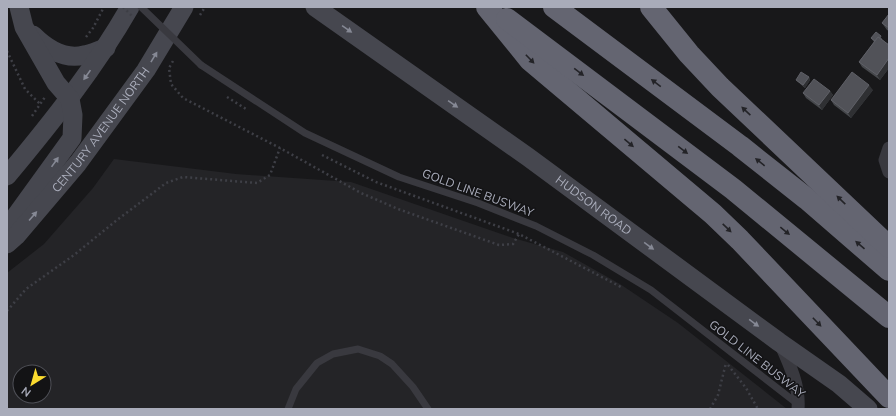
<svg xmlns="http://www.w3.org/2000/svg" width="896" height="416" font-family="Mulish,sans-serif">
<rect width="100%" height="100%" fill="#18181a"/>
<path fill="#242427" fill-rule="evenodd" d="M114,159l122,15 115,8 162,56 50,14 57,32 58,39 109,86h-780v-136l37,-29 49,-56zM20,372h24v24h-24z"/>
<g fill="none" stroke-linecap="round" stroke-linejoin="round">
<g stroke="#3e3f46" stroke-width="2.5" stroke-dasharray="2 3" stroke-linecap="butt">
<polyline points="200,15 205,7"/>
<polyline points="86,37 93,28 104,7"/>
<polyline points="7,51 25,89 40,104"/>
<polyline points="173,61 169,68 171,84 183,98 280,148 361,193 398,209 499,245 513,244 519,234"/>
<polyline points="227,97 246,109"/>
<polyline points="32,116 45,97"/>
<polyline points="322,155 376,182 519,234 621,287"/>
<polyline points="7,311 26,289 74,255 117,220 166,183 183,177 257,183 270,175 280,148"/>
<polyline points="728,365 746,388 758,409"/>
<polyline points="710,409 718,395 726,363"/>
</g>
<g stroke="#39393f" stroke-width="7">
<polyline points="201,65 305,133 399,177 478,203 536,226 593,255 651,290 799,405"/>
<polyline points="288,409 296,389 317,363 333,354 358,349 380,356 392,364 413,387 428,409"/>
</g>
<g stroke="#39393f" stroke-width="13">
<polyline points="889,148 885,160 889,172"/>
<path d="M780,343c9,20 20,43 18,66"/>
</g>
<g stroke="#46474f" stroke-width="19">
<path id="s1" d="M315,7l213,150 251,185 60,42 29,25"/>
<path d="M33,35c13,13 31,25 51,20 7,-1 15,-5 22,-7"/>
<path d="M7,176c45,-54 88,-108 123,-169"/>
<polyline points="7,228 72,138 73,115 70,99 56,83 24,27 19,7"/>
<path id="s2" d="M7,244l9,-8 62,-73 68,-93 38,-63"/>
</g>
<g stroke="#646571" stroke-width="22">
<polyline points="487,7 530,60 713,214 740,240 889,397"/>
<polyline points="554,7 740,146 807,199 889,270"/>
<polyline points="651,7 689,54 720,87 889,247"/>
<polyline points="507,19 733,189 889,317"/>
</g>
<polyline stroke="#3e3f46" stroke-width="2.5" stroke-dasharray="2 3" stroke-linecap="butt" points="123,7 133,17"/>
<polyline stroke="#39393f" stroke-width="7" points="141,7 201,65"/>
</g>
<g fill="#46484c">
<polygon points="889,14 889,31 887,30 882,23"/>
<polygon points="871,38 882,38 882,39 889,45 889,68 880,80 862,67 859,62 874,42"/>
<polygon points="809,77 810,80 805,88 798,82 796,80"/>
<polygon points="873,90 851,118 834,105 831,100"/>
<polygon points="830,91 833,95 822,110 806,98 803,93"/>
</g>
<g fill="#2f3033">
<polygon points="889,58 889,68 880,80 877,75"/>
<polygon points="809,77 810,80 805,88 803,85"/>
<polygon points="869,85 873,90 851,118 848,113"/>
<polygon points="830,91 833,95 822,110 819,105"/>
</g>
<g fill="#515258" stroke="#5f6067">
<polygon points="889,14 889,28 882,23"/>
<polygon points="876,32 881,36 880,38 878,37 875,41 871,38"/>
<polygon points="878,37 889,45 889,58 877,75 859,62"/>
<polygon points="801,72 809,77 803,85 796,80"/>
<polygon points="852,72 869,85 848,113 831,100"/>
<polygon points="814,79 830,91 819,105 803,93"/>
</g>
<defs><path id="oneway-solid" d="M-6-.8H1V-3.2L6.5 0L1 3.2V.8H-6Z"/></defs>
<g fill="#868995">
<use href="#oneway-solid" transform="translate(347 29) rotate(35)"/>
<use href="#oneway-solid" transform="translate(154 57) rotate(-59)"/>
<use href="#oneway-solid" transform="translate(87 75) rotate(125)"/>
<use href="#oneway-solid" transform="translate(453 104) rotate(35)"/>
<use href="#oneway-solid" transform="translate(55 162) rotate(-55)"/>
<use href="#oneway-solid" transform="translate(33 216) rotate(-49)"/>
<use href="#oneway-solid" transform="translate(649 246) rotate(36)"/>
<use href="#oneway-solid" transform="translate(754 323) rotate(36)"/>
</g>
<g fill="#232327">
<use href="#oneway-solid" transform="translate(530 59) rotate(46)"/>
<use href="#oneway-solid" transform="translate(579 72) rotate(37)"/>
<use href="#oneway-solid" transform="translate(656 83) rotate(-143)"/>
<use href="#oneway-solid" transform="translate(746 111) rotate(-137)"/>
<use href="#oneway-solid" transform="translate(629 143) rotate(40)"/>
<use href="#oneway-solid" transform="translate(683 150) rotate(37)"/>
<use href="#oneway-solid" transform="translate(760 162) rotate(-141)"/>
<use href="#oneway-solid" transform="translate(841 200) rotate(-136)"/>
<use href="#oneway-solid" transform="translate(727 228) rotate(44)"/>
<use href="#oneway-solid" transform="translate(785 231) rotate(39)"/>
<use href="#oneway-solid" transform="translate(860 245) rotate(-139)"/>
<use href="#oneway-solid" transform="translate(817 322) rotate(46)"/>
</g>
<g text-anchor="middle" stroke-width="3" stroke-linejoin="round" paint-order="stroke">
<g font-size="12" fill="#a9acba" stroke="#131315">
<text dy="4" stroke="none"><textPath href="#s2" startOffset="148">CENTURY AVENUE NORTH</textPath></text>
<text transform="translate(478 193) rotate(20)" y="4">GOLD LINE BUSWAY</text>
<text dy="4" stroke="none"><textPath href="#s1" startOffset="342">HUDSON ROAD</textPath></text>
<text transform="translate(757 359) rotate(38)" y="4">GOLD LINE BUSWAY</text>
</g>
</g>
<rect width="896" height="416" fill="none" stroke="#a9acba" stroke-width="16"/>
<g transform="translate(32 384) rotate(217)"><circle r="19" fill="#131315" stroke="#4f5057"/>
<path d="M0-3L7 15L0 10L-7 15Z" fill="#fbdb2f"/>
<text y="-6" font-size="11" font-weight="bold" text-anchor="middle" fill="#a9acba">N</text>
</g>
</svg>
